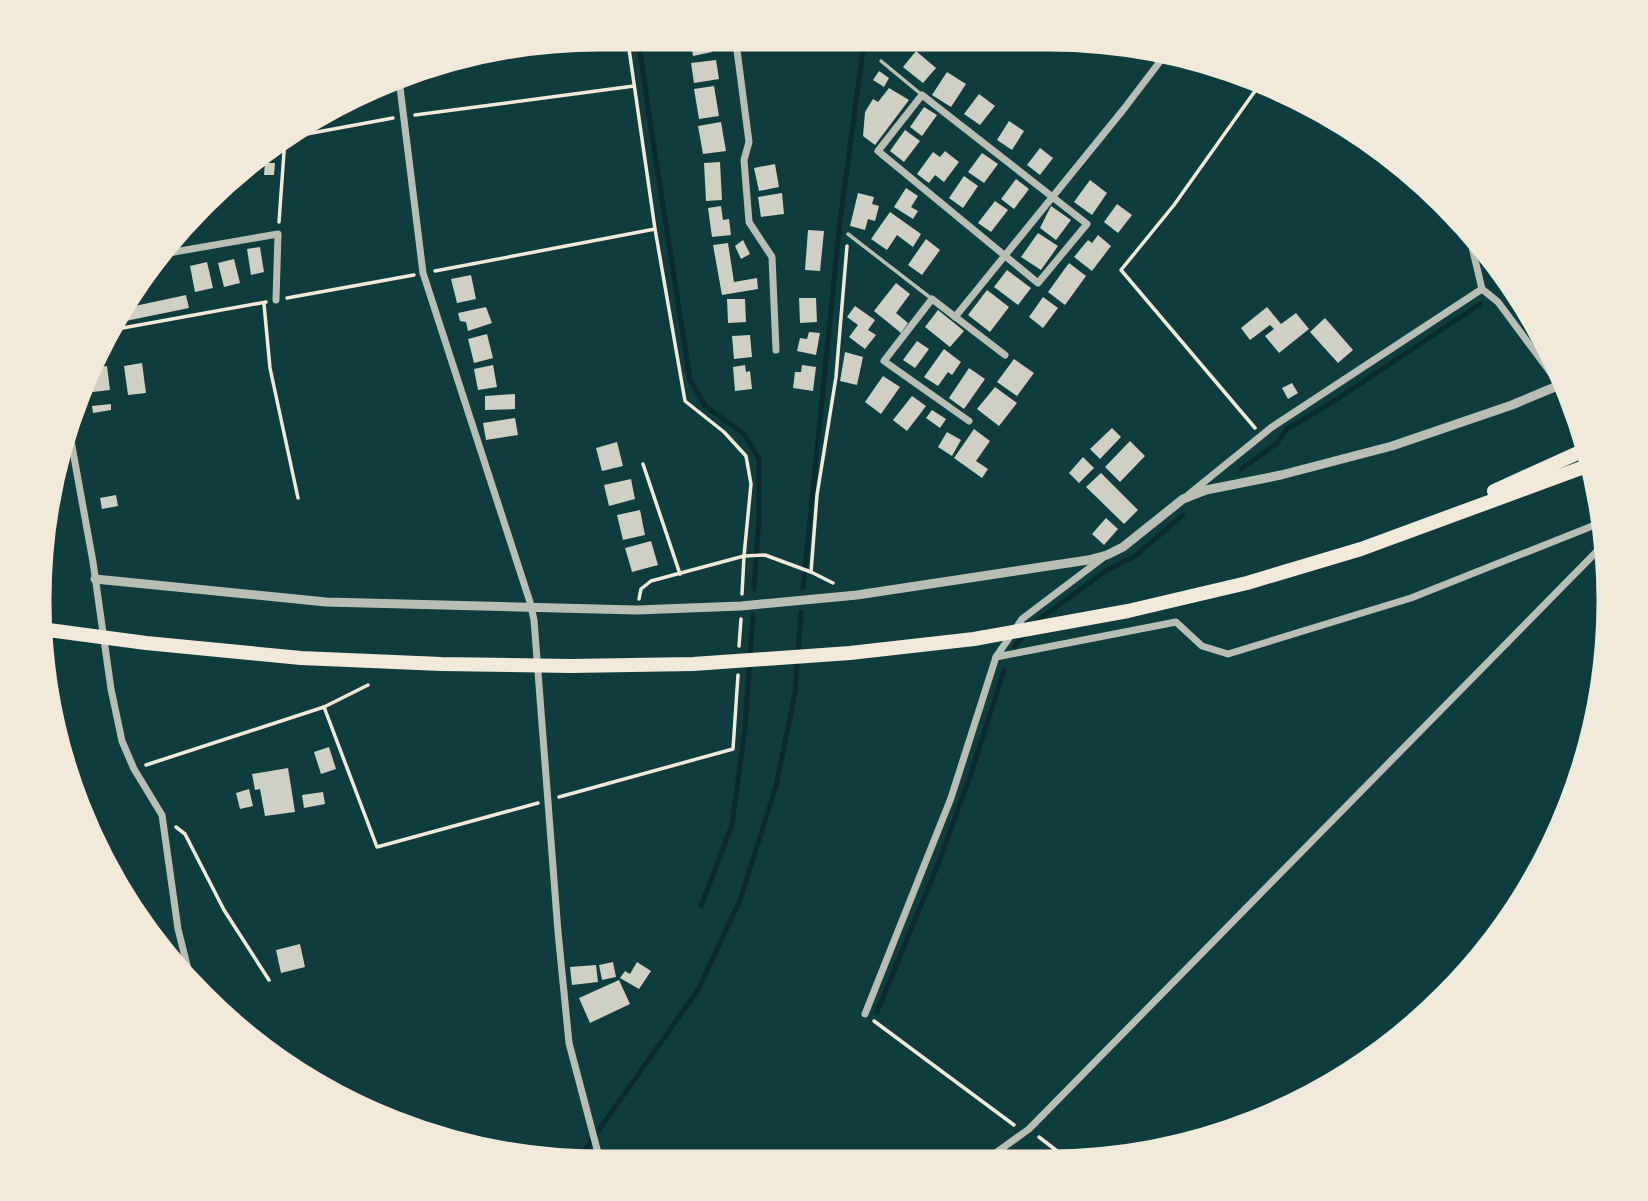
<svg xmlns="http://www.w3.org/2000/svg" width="1648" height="1201" font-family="'Varela Round',sans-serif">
<rect width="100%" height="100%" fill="#0f3d3e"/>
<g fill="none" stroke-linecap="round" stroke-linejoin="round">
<g stroke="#0a2a2b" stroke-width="5">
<polyline points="638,35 649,115 690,380 705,406 744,434 759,459 759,518 754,589"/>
<polyline points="1241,469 1276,444 1287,429 1334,401 1480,304"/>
<polyline points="803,588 840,221 865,35"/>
<polyline points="1033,624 1107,570 1135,556 1183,515"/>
<polyline points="1015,646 1025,634"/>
<polyline points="701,906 732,825 745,728 753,615"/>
<polyline points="877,1012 938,864 970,777 1004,670"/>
<polyline points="574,1165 698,990 740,900 776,786 795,693 801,612"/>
</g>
</g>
<g fill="#cfcfc3">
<polygon points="690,35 709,35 712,52 693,56"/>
<polygon points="916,51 936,68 923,83 903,67"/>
<polygon points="716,60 719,79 694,83 691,63"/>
<polygon points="879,71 889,78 884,87 873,80"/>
<polygon points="947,72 966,84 951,107 932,95"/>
<polygon points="714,86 719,116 699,119 694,89"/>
<polygon points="889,88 909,100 875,145 863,136 865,112 873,99 878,102"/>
<polygon points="979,94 995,106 980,125 964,114"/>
<polygon points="924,107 937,115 922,136 910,127"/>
<polygon points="1009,121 1024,131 1012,150 997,140"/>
<polygon points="721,122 726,151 703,154 698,126"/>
<polygon points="905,130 920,141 904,162 890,151"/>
<polygon points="1040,148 1053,158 1040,175 1027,165"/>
<polygon points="945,151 959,162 944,182 935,175 929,183 917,174 933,152 940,157"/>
<polygon points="982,153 998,164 984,183 968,172"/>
<polygon points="720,162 722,200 706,201 704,163"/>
<polygon points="265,163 275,163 274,175 264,175"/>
<polygon points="775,164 779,187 759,191 754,168"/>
<polygon points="964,176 978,186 963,208 949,198"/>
<polygon points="1016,179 1029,189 1014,209 1001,199"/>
<polygon points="1090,180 1107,193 1092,215 1074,202"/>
<polygon points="906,188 918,196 911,207 918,211 913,219 894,207"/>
<polygon points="782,193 784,214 761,217 758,197"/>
<polygon points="858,193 874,197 872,204 879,206 875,221 868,219 865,230 850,226"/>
<polygon points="995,201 1008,210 991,232 978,223"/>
<polygon points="1117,204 1132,215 1118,233 1104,222"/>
<polygon points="721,206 723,220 729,219 731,235 712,237 708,208"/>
<polygon points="1051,206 1071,220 1056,240 1040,228"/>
<polygon points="890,212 921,234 913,247 897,235 887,250 871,239"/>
<polygon points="808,230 824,231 820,271 805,270"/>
<polygon points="1038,233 1058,246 1041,270 1021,257"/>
<polygon points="1098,235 1111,246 1092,271 1074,257 1088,240 1092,243"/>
<polygon points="926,239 940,250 922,275 908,265"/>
<polygon points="743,240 750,254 741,259 735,246"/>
<polygon points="728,243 734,282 757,278 758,289 722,295 713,245"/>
<polygon points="260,247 264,272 251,275 247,249"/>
<polygon points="1493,254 1505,270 1501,273 1488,257"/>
<polygon points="234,259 240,283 224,287 218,263"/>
<polygon points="207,262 213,288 195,292 190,266"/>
<polygon points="1069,263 1086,276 1065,305 1048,292"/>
<polygon points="1007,270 1031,288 1018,305 994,287"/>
<polygon points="471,275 476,299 457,303 451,279"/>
<polygon points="896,283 910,294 896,313 908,323 901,333 874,311"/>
<polygon points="987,290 1009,307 990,332 968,315"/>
<polygon points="186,295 189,308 111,324 121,309"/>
<polygon points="1043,297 1058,308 1043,328 1029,317"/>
<polygon points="799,298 816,298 817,322 800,323"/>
<polygon points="727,299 745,299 746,322 728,323"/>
<polygon points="855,306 875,320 868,330 876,335 865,349 849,337 858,325 847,317"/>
<polygon points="486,307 492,323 468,331 466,322 460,321 458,313"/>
<polygon points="1267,307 1281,324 1296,313 1309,329 1279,353 1265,336 1274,329 1270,325 1250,340 1241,328"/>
<polygon points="938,310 964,331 950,347 925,327"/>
<polygon points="1325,318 1353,350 1338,363 1310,332"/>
<polygon points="809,332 820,333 816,355 797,351 800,338 807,339"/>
<polygon points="487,334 493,358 474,363 468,339"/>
<polygon points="750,335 752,357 734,359 732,336"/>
<polygon points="917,341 929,349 915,368 903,360"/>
<polygon points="944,349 961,362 952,375 948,372 938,386 924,377"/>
<polygon points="845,352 863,357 857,385 840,381"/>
<polygon points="1014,359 1034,373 1017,396 997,382"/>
<polygon points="142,363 146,393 128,395 124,366"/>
<polygon points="493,365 497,387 478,390 474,369"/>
<polygon points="745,365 746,372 750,371 752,389 735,391 733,367"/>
<polygon points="802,365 816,367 813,391 793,388 795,372 801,372"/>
<polygon points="107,366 110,390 84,393 83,384 87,384 86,373 87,369"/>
<polygon points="969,368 985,379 964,409 949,398"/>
<polygon points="883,376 900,387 881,414 865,402"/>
<polygon points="1292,383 1298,393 1288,399 1282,388"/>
<polygon points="995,387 1017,403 999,426 977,409"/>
<polygon points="515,394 515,409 485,410 485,396"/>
<polygon points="912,396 926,406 907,431 893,420"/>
<polygon points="111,404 111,410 93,413 92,406"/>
<polygon points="932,410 946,419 940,428 926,418"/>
<polygon points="515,418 518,435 486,440 483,423"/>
<polygon points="1112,428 1121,437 1100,459 1090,449"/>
<polygon points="974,429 990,441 976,461 988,469 982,478 954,458"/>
<polygon points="947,432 961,440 952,456 938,447"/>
<polygon points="1130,441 1145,456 1120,482 1105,467"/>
<polygon points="617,442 623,466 602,471 596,448"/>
<polygon points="1083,457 1094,468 1079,483 1069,473"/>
<polygon points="1101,473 1138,510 1124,524 1086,487"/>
<polygon points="631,479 635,499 609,506 604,485"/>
<polygon points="116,495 118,506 102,509 100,498"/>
<polygon points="640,510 645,535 623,540 617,515"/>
<polygon points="1106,518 1118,529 1104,545 1092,534"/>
<polygon points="651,541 658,565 632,572 625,548"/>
<polygon points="329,747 336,769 321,774 314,752"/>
<polygon points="288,768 295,812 265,816 260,789 255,790 252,774"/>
<polygon points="249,789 253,806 240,809 236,793"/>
<polygon points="323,792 325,804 304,808 302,795"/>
<polygon points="300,944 305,967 281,973 276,950"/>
<polygon points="613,962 616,977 602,980 599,965"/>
<polygon points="637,962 651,971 639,989 620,978 625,971 630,974"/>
<polygon points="596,965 598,982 572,985 570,967"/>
<polygon points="619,980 630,1004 590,1023 579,998"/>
</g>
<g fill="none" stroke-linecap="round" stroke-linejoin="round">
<g stroke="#f1e9da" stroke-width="3.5">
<polyline points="627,35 655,229 685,401 724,432 746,456 751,484 744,556 765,555 811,572"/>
<polyline points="415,115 634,86"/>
<polyline points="285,138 393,118"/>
<polyline points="279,222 285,138 282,134"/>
<polyline points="435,271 655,229"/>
<polyline points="287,298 414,275"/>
<polyline points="264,304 270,368 298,498"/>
<polyline points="106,331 266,302"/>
<polyline points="1255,428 1121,270 1174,205 1260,84"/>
<polyline points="643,464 680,574"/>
<polyline points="833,583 811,572 817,495 836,377 847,246"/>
<polyline points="639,599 641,589 651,581 744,556 742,594"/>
<polyline points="739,646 741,619"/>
<polyline points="324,707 377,847 538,803"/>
<polyline points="146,765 324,707 368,685"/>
<polyline points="559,797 733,749 738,675"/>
<polyline points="176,827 185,834 224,910 269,980"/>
<polyline points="874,1021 1014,1125"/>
<polyline points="1039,1137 1070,1161"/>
</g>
<g stroke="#b8beb3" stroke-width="3.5">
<polyline points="881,61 922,95"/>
<polyline points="848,234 932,299"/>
</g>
<g stroke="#b8beb3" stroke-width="7">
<polyline points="735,35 749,142 744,160 749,222 772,257 776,350"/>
<polyline points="399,79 423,273 530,602 534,620 558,932 569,1043 598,1153 594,1165"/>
<polygon points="922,95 1087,224 1038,283 878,151"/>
<polyline points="1339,120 1381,149"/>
<polyline points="1468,230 1482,289 1498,302 1576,407"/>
<polyline points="157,255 278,234 276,300"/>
<polyline points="955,317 1123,110 1168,51"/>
<polyline points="969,421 884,361 932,299 1005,355"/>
<polyline points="68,424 93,562 111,689 122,741 134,769 162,815 178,929 193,989"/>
<polyline points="1188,495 1272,427 1482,289"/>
<polyline points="996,657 1022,619 1104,557"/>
<polyline points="865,1014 951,798 996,657 1176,622 1202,646 1228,654 1411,598 1605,521"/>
<polyline points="983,1162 1029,1129 1608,540"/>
</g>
<polyline stroke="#b8beb3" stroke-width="9" points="95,579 326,602 637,610 741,606 857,595 1088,560 1107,555 1123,547 1183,499 1206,490 1281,475 1392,446 1512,405 1567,382"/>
<g stroke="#f1e9da" stroke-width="14">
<polyline points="1494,491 1591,447"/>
<polyline points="41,629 146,643 301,658 441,664 571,666 693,664 850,653 974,639 1128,611 1247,583 1361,549 1595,463"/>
</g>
</g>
<path d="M0 0H1648V1201H0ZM600 47H1048A553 553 0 0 1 1601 600V601A553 553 0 0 1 1048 1154H600A553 553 0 0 1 47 601V600A553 553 0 0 1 600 47Z" fill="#f1e9da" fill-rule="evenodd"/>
<path fill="none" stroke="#f1e9da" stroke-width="9" d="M600 47H1048A553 553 0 0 1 1601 600V601A553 553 0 0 1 1048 1154H600A553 553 0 0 1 47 601V600A553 553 0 0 1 600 47Z"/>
</svg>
